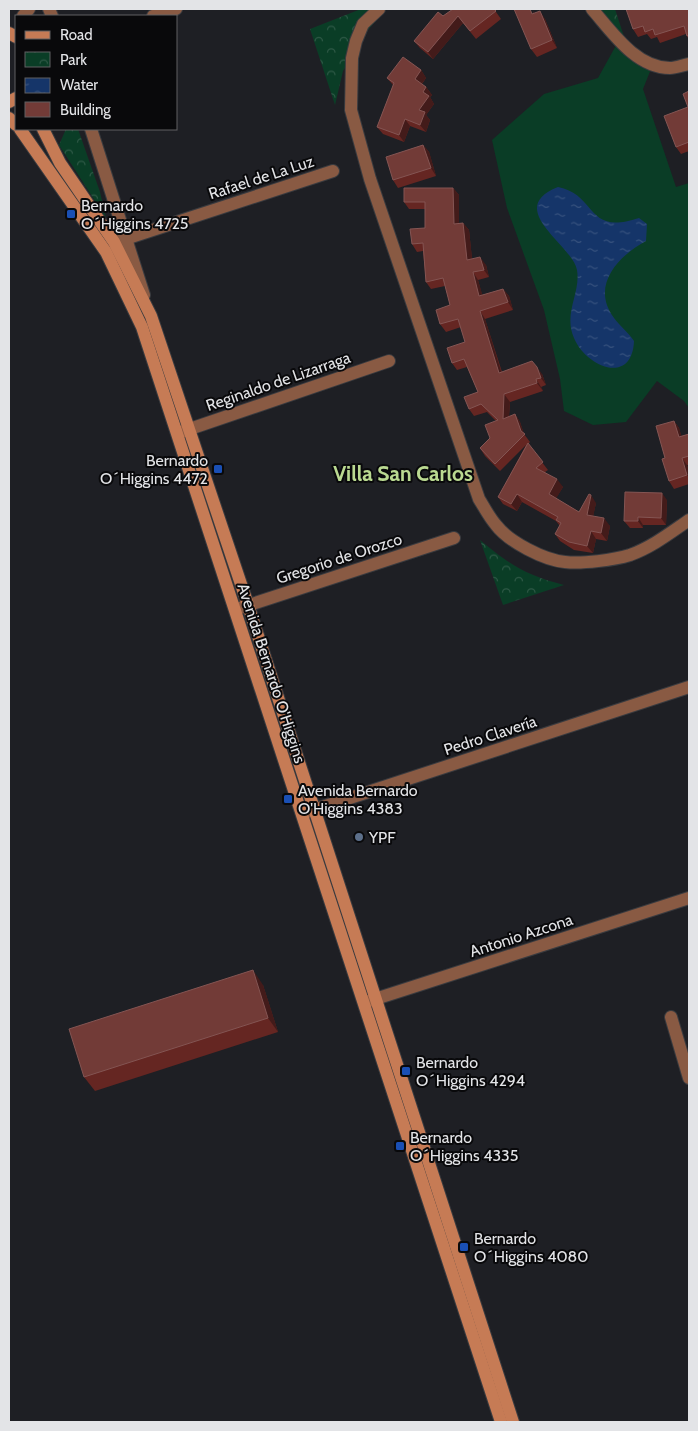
<svg xmlns="http://www.w3.org/2000/svg" width="698" height="1431" font-family="Cabin,sans-serif">
<defs>
<pattern id="park-crowns" width="20" height="18" patternUnits="userSpaceOnUse" patternTransform="scale(1.25)"><rect width="20" height="18" fill="#0a3d26"/><path d="M2 6a3 3 0 1 1 6 0M12 15a3 3 0 1 1 6 0" fill="none" stroke="#2e5946"/></pattern>
<pattern id="water-ripples" width="26" height="14" patternUnits="userSpaceOnUse" patternTransform="scale(1.25)"><rect width="26" height="14" fill="#153569"/><path d="M2 4q2-2 4 0t4 0M15 11q2-2 4 0t4 0" fill="none" stroke="#37527e"/></pattern>
</defs>
<rect width="100%" height="100%" fill="#1e1f24"/>
<polygon fill="#0a3d26" points="619,40 653,64 643,89 676,187 689,183 689,408 684,401 657,381 626,422 593,425 564,411 560,379 544,310 507,208 492,140 544,94 598,78"/>
<g fill="url(#park-crowns)">
<polygon points="361,9 386,9 368,30 343,71 335,105 310,29"/>
<polygon points="592,9 615,9 628,49"/>
<polygon points="66,129 78,129 100,192 106,218 59,145"/>
<path d="M480,540c30,25 46,35 84,45l-61,20z"/>
</g>
<path fill="url(#water-ripples)" d="M558,187c40,8 27,49 81,31l8,6 -1,17c-28,15 -56,45 -32,77 6,8 14,14 20,23 -2,45 -48,26 -60,-3 -11,-25 7,-45 3,-68 -4,-25 -74,-61 -19,-83z"/>
<g fill="none" stroke-linecap="round" stroke-linejoin="round">
<defs>
<g id="minor">
<path d="M379,9l-16,15 -7,17 -4,17 -1,52 19,69 109,320c5,8 10,18 17,26 13,17 48,35 69,37 17,2 49,-2 65,-7 22,-8 40,-22 59,-35"/>
<path d="M592,9c20,23 44,59 78,59 6,0 13,-3 19,-4"/>
<polyline points="153,16 176,9"/>
<polyline points="116,242 333,171"/>
<polyline points="178,433 389,361"/>
<polyline points="237,609 454,538"/>
<polyline points="304,813 689,687"/>
<polyline points="366,1002 689,898"/>
<polyline points="671,1017 689,1078"/>
</g>
<g id="tertiary">
<polyline points="49,9 52,16"/>
<polyline points="23,16 29,9"/>
<polyline points="91,129 144,295"/>
</g>
<g id="secondary">
<polyline points="9,33 16,37"/>
<polyline points="9,102 16,98"/>
<polyline points="9,118 16,125"/>
<polyline points="20,129 106,252 142,327 501,1422"/>
<polyline points="43,129 60,163 114,242 151,316 248,605 513,1422"/>
</g>
</defs>
<use href="#minor" stroke="#3a3b3f" stroke-width="14"/>
<use href="#tertiary" stroke="#3a3b3f" stroke-width="14"/>
<use href="#secondary" stroke="#3a3b3f" stroke-width="14"/>
<use href="#minor" stroke="#895a43" stroke-width="12"/>
<use href="#tertiary" stroke="#895a43" stroke-width="12"/>
<use href="#secondary" stroke="#c67b55" stroke-width="12"/>
</g>
<g fill="#652622">
<polygon points="494,9 501,19 476,39 463,23 433,59 420,48 414,41 443,16"/>
<polygon points="689,9 689,40 686,34 660,43 657,37 651,39 647,34 638,37 633,29"/>
<polygon points="533,11 534,14 545,19 557,48 537,57 531,49"/>
<polygon points="421,70 426,78 422,84 426,87 432,95 430,97 434,104 426,115 430,120 426,132 410,126 404,142 383,134 377,127 393,85 387,78"/>
<polygon points="689,91 689,151 681,154 676,147 688,107"/>
<polygon points="423,145 429,152 436,176 398,188 393,180"/>
<polygon points="453,188 459,195 459,223 463,223 469,230 472,259 486,265 489,277 478,280 482,295 503,289 509,296 513,310 485,319 502,372 542,374 546,385 541,387 543,391 510,402 509,417 515,414 520,422 524,434 530,442 528,444 548,470 545,472 563,487 556,498 579,512 596,503 593,516 610,526 607,541 596,539 593,553 574,550 560,541 555,534 560,526 556,521 522,502 517,511 503,504 498,497 526,445 500,471 485,456 480,448 490,438 496,421 487,412 474,416 469,409 478,392 467,367 457,370 452,363 465,342 461,327 446,332 440,324 450,305 445,286 431,289 426,282 423,251 417,252 412,244 425,228 425,209 409,209 404,202"/>
<polygon points="674,421 679,428 681,436 689,434 689,465 687,465 689,472 689,484 674,489 669,481 665,458"/>
<polygon points="667,500 666,525 643,525 643,528 630,528 624,521"/>
<polygon points="263,985 278,1032 95,1091 84,1077"/>
</g>
<g fill="#431b1a">
<polygon points="540,11 545,19 557,48 552,40"/>
<polygon points="458,16 463,23 433,59 428,52"/>
<polygon points="421,70 426,78 420,86 415,79"/>
<polygon points="426,87 432,95 430,97 434,104 426,115 430,120 426,132 420,125 419,110 423,92"/>
<polygon points="405,119 410,126 404,142 399,135"/>
<polygon points="423,145 429,152 436,176 431,168"/>
<polygon points="453,188 459,195 459,232 454,224"/>
<polygon points="463,223 469,230 473,268 467,260"/>
<polygon points="480,257 486,265 489,277 484,270"/>
<polygon points="473,272 478,280 485,304 479,296"/>
<polygon points="503,289 509,296 513,310 508,302"/>
<polygon points="480,311 485,319 504,381 499,373"/>
<polygon points="537,367 542,374 546,385 541,378"/>
<polygon points="536,379 541,387 543,391 537,383"/>
<polygon points="504,394 510,402 508,426 503,419"/>
<polygon points="515,414 520,422 524,434 521,431"/>
<polygon points="674,421 679,428 684,444 679,437"/>
<polygon points="682,458 687,465 689,472 689,478 687,475"/>
<polygon points="557,479 563,487 554,502 549,494"/>
<polygon points="662,493 667,500 666,525 661,518"/>
<polygon points="517,494 522,502 517,511 511,504"/>
<polygon points="591,495 596,503 592,522 587,515"/>
<polygon points="638,517 643,525 643,528 638,521"/>
<polygon points="604,518 610,526 607,541 601,533"/>
<polygon points="591,531 596,539 593,553 587,546"/>
<polygon points="253,970 263,985 278,1032 268,1018"/>
</g>
<g fill="#723b37" stroke="#845553">
<polygon points="453,9 494,9 496,11 470,31 458,16 428,52 414,41 438,12 443,16"/>
<polygon points="514,9 530,9 532,14 540,11 552,40 531,49"/>
<polygon points="626,9 689,9 689,35 687,36 684,26 655,35 653,29 645,32 643,26 633,29"/>
<polygon points="403,57 421,70 415,79 426,87 423,92 429,96 419,110 425,112 420,125 405,119 399,135 377,127 394,83 387,78"/>
<polygon points="689,91 689,142 676,147 664,116 688,107 683,94"/>
<polygon points="423,145 431,168 393,180 386,157"/>
<polygon points="404,188 453,188 454,224 463,223 467,260 480,257 484,270 473,272 479,296 503,289 508,302 480,311 499,373 532,361 537,367 541,378 536,379 537,383 504,394 503,419 515,414 521,431 525,434 495,464 480,448 490,438 485,425 498,420 481,404 469,409 464,397 478,392 464,359 452,363 447,348 465,342 458,319 440,324 436,310 450,305 443,278 426,282 423,243 412,244 410,229 425,228 425,202 404,202"/>
<polygon points="674,421 679,437 689,434 689,456 682,458 687,475 669,481 662,459 665,458 656,426"/>
<polygon points="528,443 543,462 536,468 557,479 549,494 579,512 589,494 591,495 587,515 604,518 601,533 591,531 587,546 569,542 555,534 561,523 556,520 558,517 517,494 511,504 498,497"/>
<polygon points="625,492 662,493 661,518 638,517 638,521 624,521"/>
<polygon points="253,970 268,1018 84,1077 69,1029"/>
</g>
<g fill="#1a4fb4" stroke="#09090b" stroke-width="2">
<rect x="66" y="209" width="10" height="10" rx="2.5"/>
<rect x="213" y="464" width="10" height="10" rx="2.5"/>
<rect x="283" y="794" width="10" height="10" rx="2.5"/>
<rect x="401" y="1066" width="10" height="10" rx="2.5"/>
<rect x="395" y="1141" width="10" height="10" rx="2.5"/>
<rect x="459" y="1242" width="10" height="10" rx="2.5"/>
</g>
<circle fill="#5c6f8a" stroke="#09090b" stroke-width="2" cx="359" cy="837" r="5"/>
<g text-anchor="middle" stroke-width="4" stroke-linejoin="round" paint-order="stroke">
<g font-size="16" fill="#e3e4e7" stroke="#09090b">
<text transform="translate(261 177) rotate(-18)" y="6">Rafael de La Luz</text>
<text transform="translate(278 381) rotate(-19)" y="6">Reginaldo de Lizarraga</text>
<text transform="translate(339 558) rotate(-18)" y="6">Gregorio de Orozco</text>
<text transform="translate(272 673) rotate(72)" y="6">Avenida Bernardo O'Higgins</text>
<text transform="translate(490 735) rotate(-18)" y="6">Pedro Clavería</text>
<text transform="translate(521 935) rotate(-18)" y="6">Antonio Azcona</text>
</g>
<g font-size="16" fill="#e3e4e7" stroke="#09090b" text-anchor="start">
<text x="81" y="211">Bernardo<tspan x="81" dy="18">O´Higgins 4725</tspan></text>
<text x="208" y="466" text-anchor="end">Bernardo<tspan x="208" dy="18">O´Higgins 4472</tspan></text>
<text x="298" y="796">Avenida Bernardo<tspan x="298" dy="18">O'Higgins 4383</tspan></text>
<text x="369" y="843">YPF</text>
<text x="416" y="1068">Bernardo<tspan x="416" dy="18">O´Higgins 4294</tspan></text>
<text x="410" y="1143">Bernardo<tspan x="410" dy="18">O´Higgins 4335</tspan></text>
<text x="474" y="1244">Bernardo<tspan x="474" dy="18">O´Higgins 4080</tspan></text>
</g>
<g font-size="21" font-weight="bold" fill="#bad991" stroke="#09090b">
<text x="403" y="481">Villa San Carlos</text>
</g>
</g>
<rect width="698" height="1431" fill="none" stroke="#e3e4e7" stroke-width="20"/>
<rect x="15" y="15" width="162" height="115" fill="#09090b" stroke="#606163"/>
<rect x="25" y="31" width="25" height="8" fill="#c67b55" stroke="#606163"/>
<text x="60" y="40" font-size="15" fill="#e3e4e7">Road</text>
<rect x="25" y="52" width="25" height="15" fill="url(#park-crowns)" stroke="#606163"/>
<text x="60" y="65" font-size="15" fill="#e3e4e7">Park</text>
<rect x="25" y="78" width="25" height="15" fill="url(#water-ripples)" stroke="#606163"/>
<text x="60" y="90" font-size="15" fill="#e3e4e7">Water</text>
<rect x="25" y="102" width="25" height="15" fill="#723b37" stroke="#606163"/>
<text x="60" y="115" font-size="15" fill="#e3e4e7">Building</text>
</svg>
